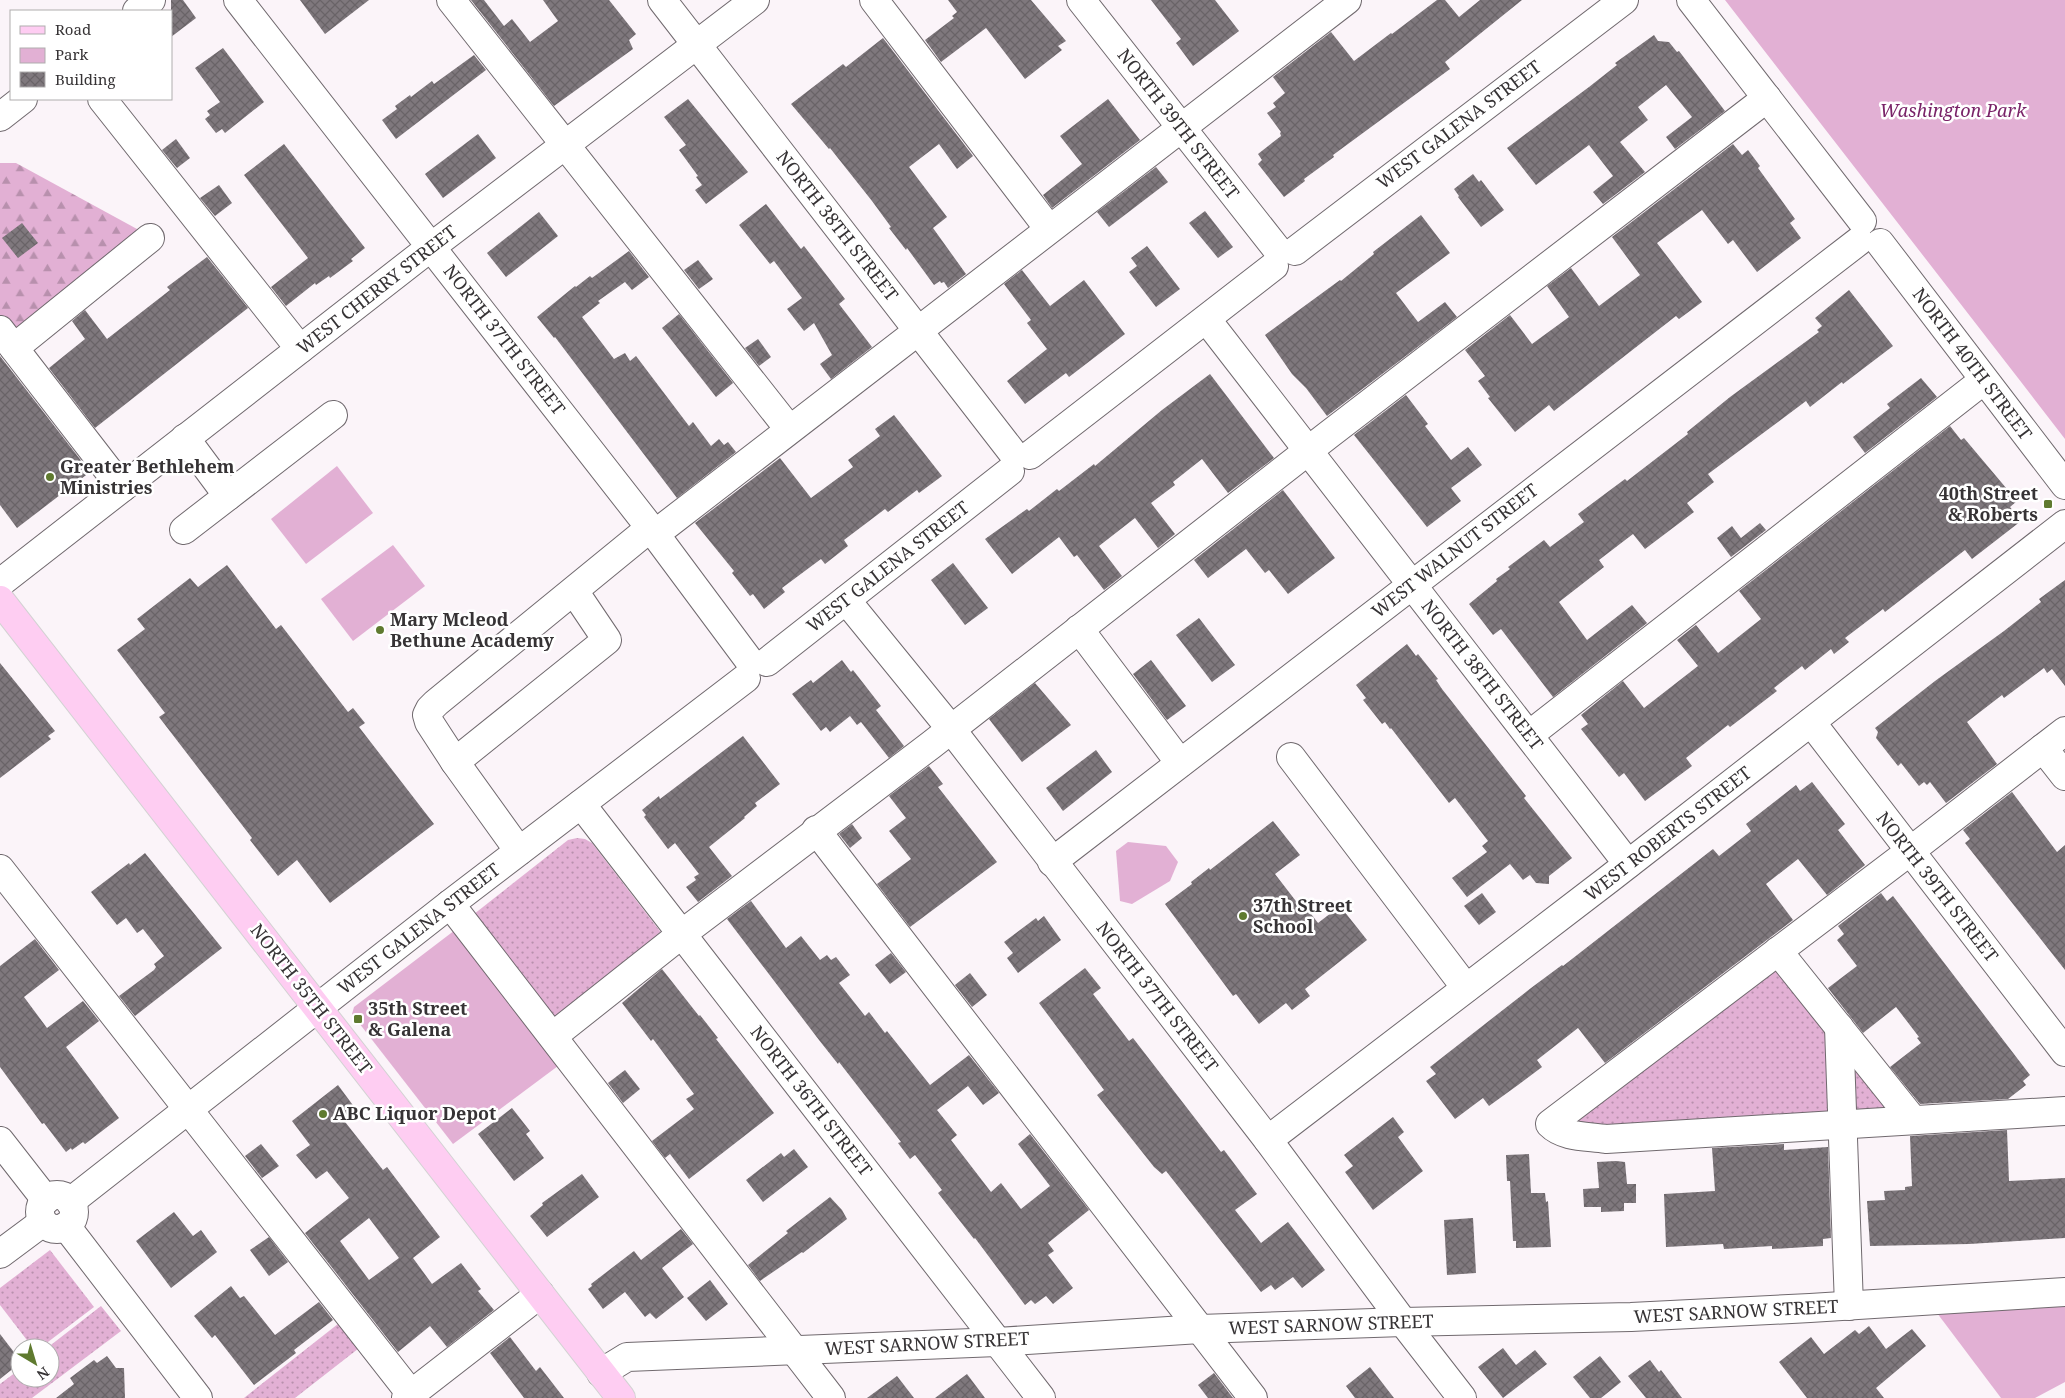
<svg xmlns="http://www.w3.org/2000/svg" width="2065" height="1398" font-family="'Noto Serif',serif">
<defs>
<pattern id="grass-dots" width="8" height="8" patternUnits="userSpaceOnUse" patternTransform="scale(1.25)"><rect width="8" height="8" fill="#e2b0d4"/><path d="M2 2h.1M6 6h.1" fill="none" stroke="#b890ad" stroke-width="1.8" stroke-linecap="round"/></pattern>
<pattern id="forest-firs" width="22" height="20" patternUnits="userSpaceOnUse" patternTransform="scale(1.25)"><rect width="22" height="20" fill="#e2b0d4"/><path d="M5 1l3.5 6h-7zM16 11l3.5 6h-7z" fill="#b890ad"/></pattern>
<pattern id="building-cross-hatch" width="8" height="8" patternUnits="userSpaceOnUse" patternTransform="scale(1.25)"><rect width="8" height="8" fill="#7f787d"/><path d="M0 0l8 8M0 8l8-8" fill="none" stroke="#696367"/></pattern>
</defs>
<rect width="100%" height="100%" fill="#fbf4f9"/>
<g fill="url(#grass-dots)">
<polygon points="577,838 585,839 592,843 666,939 553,1026 469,918 568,840"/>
<polygon points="1775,966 1893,1109 1582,1130 1572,1121"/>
<polygon points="50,1250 94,1307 40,1348 33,1348 0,1305 0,1288"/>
<polygon points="101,1306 121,1331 32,1398 0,1398 0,1384 20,1369 20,1378 50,1378 50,1348 47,1348"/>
<polygon points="343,1320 363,1345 295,1398 244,1398"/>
</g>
<polygon fill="url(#forest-firs)" points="0,163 16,163 137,229 128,252 14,339 0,319"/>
<g fill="#e2b0d4">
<polygon points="1725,0 2065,0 2065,439 2018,378"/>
<polygon points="337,466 373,513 306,564 271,519"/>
<polygon points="393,545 425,586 353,641 321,599"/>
<polygon points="1128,842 1166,846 1178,862 1170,881 1132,904 1120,901 1116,851"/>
<polygon points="459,927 562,1063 453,1144 352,1014 354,1007"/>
<polygon points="2065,1304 2065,1382 2035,1398 2001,1398 1934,1309"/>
</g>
<g fill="url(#building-cross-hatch)" fill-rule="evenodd">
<polygon points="171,0 183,0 196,18 171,37"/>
<polygon points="300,0 369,0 325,34"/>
<polygon points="471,0 484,0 504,26 512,19 530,42 558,21 543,0 609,0 636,34 629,40 633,49 554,106"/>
<polygon points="948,0 1031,0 1066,41 1058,46 1062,50 1025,79 986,28 941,62 925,40 954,18 952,16 957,12"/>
<polygon points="1151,0 1215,0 1239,31 1193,66 1176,43 1181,39"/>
<polygon points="1437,0 1445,0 1459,17 1480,0 1522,0 1445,62 1450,69 1333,155 1334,157 1304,179 1305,181 1284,197 1258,164 1262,160 1258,154 1281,136 1280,133 1281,132 1267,113 1276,107 1273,103 1285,93 1273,77 1331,32 1354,61 1391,33 1392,34"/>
<polygon points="1654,35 1658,41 1669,42 1677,52 1679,51 1725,111 1675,149 1666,137 1692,117 1666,85 1638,107 1648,120 1620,142 1645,172 1603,204 1593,192 1613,176 1589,145 1536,185 1507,148 1589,87 1617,65 1615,63"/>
<polygon points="883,38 973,156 957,169 939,144 909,167 947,217 933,228 966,274 948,288 944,282 941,283 940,281 934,285 907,248 906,250 889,228 891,227 872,201 830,148 829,149 791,104 843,64 846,67"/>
<polygon points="223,48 264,102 225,133 222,129 216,133 205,119 210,115 207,111 220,102 195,68"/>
<polygon points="474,55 486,70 396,139 382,120 397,109 395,106 410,95 411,97 432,81 434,84"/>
<polygon points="688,99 748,172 706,204 695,190 702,185 696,177 698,176 679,150 686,145 664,117"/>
<polygon points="1108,99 1140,140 1052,208 1043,195 1082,164 1060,136"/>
<polygon points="478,134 496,158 443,198 425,174"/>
<polygon points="176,139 190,158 177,168 162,150"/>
<polygon points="284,144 365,248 351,259 353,261 330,278 329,276 316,285 315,283 286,306 271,287 308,258 244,175"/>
<polygon points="1733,144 1742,155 1748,150 1760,166 1758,168 1795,219 1790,223 1801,238 1757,272 1733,240 1728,244 1702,210 1657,243 1702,302 1679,319 1676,316 1554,411 1549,405 1515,432 1488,398 1490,397 1478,381 1485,376 1465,350 1510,315 1532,344 1569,317 1547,286 1571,268 1599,306 1640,275 1612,237"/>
<polygon points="1156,167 1168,182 1109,227 1097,212"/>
<polygon points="1473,174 1479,182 1481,180 1504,210 1481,227 1458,197 1459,196 1454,189"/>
<polygon points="219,185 232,203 215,216 200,198"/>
<polygon points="766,204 801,249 804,246 845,299 839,304 872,347 831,379 820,364 832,355 814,323 804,331 787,309 802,298 774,261 770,264 739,225"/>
<polygon points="1205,211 1233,247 1218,258 1189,223"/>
<polygon points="539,212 558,236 506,277 487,253"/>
<polygon points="1421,215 1450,253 1396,293 1418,322 1445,302 1457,317 1327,416 1306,388 1292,374 1265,335 1340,280 1341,281 1374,254 1373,252"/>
<polygon points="22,223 38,243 18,258 2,238"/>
<polygon points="1147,246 1180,289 1156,307 1129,272 1137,266 1131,258"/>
<polygon points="629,251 649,277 632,290 625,282 598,301 600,303 582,317 614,359 625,353 630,361 636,356 689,426 693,422 711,446 719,439 724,445 728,442 736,452 677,498 555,337 554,338 537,317 575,286 576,287 590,276 592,278"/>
<polygon points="207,257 248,308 95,428 49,368 85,339 72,321 85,310 107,339 170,290 167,287"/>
<polygon points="698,260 713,279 699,289 684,270"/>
<polygon points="1022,270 1050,306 1084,280 1125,334 1069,377 1066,373 1025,404 1007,381 1047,349 1027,323 1031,320 1004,284"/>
<polygon points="1849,290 1893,346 1843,384 1842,382 1810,407 1806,401 1794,410 1708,474 1714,482 1687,503 1694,512 1645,549 1633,534 1599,560 1604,567 1559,602 1587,640 1632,605 1647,623 1553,697 1501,629 1493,635 1469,604 1497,581 1496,579 1510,569 1508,567 1544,540 1550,547 1584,522 1578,514 1625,479 1627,481 1688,434 1687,432 1730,397 1819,332 1817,330 1822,326 1815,318"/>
<polygon points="679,314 733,383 716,397 662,328"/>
<polygon points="758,339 771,357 759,366 745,348"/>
<polygon points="0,356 90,472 17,528 0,505"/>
<polygon points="1210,374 1274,458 1228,493 1202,459 1173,482 1175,485 1151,503 1175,534 1158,548 1135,518 1099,546 1122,576 1104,590 1077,555 1074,557 1059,537 1012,574 985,539 1027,509 1029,511 1057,489 1059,491 1094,464 1095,466 1162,410"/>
<polygon points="1921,378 1937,397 1865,453 1853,437 1890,408 1887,404"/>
<polygon points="1406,395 1428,424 1425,426 1451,460 1468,447 1482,465 1451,488 1461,501 1427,527 1354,435"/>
<polygon points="894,415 942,476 919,493 917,490 888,512 885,509 844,540 848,546 825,564 821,559 782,588 785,592 764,609 753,594 750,596 732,573 734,571 695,523 780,458 811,498 853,467 848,460 880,436 875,429"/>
<polygon points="1950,426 1961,440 1964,438 2017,501 2010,507 2021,521 1972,559 1965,550 1885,612 1883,609 1845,638 1849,642 1834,654 1831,649 1805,670 1802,666 1774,688 1777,691 1730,727 1728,725 1686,758 1692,766 1645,801 1624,773 1619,777 1581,729 1588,724 1581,715 1623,681 1644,708 1698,666 1677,640 1696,625 1718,653 1761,619 1739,591"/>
<polygon points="1283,490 1335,558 1288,594 1269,570 1265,573 1246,549 1208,578 1194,560"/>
<polygon points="1760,523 1766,530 1731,557 1717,538 1732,526 1741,538"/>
<polygon points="953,563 988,608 965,625 931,580"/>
<polygon points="227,565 276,629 281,625 348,712 353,708 365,723 359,727 434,824 330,903 297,860 278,876 250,840 252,838 159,717 165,713 117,650 145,629 137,619 190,578 198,587"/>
<polygon points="2065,580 2065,686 2052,669 2047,673 2044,668 2004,698 2002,695 1967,722 1997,764 1946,803 1930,782 1927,785 1924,782 1919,786 1901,763 1898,766 1876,738 1878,732 1875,728 1935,681 2004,631 2041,602 2039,599"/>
<polygon points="1199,618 1235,665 1212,682 1176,635"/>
<polygon points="1407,644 1416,656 1418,654 1438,679 1436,680 1442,689 1526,796 1524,798 1572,858 1549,876 1549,884 1536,883 1530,875 1523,880 1510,864 1467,897 1452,878 1487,852 1482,846 1488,841 1455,798 1449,803 1391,728 1390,729 1385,722 1382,724 1363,700 1366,698 1356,685"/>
<polygon points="842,660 851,672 853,670 881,706 876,710 904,746 889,758 861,722 857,725 850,716 830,732 826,727 821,731 792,694 811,680 813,683"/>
<polygon points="1151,660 1186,706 1167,720 1133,674"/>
<polygon points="0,663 55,731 48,736 51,739 0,778"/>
<polygon points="1035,683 1071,725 1022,762 989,719"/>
<polygon points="743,736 780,784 755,803 757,806 744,817 745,818 709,847 732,876 698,902 686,887 696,880 694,877 699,874 675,843 668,849 644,817 646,815 642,810 659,796 660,799"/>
<polygon points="1096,750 1112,772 1063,811 1046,788"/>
<polygon points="929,766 943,784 938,787 997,862 910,927 877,884 911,859 889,831 906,818 889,796"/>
<polygon points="1812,782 1845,824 1838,830 1865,865 1827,895 1798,859 1766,884 1793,920 1605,1063 1578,1028 1537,1060 1542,1067 1518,1085 1489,1106 1483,1098 1455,1119 1426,1081 1436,1074 1430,1067 1531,988 1562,965 1563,966 1713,849 1719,856 1751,831 1746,824 1796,785 1800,791"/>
<polygon points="2012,792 2057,852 2065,845 2065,970 1965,843 1970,839 1963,830"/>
<polygon points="1273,821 1300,855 1275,874 1302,909 1305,906 1318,923 1340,906 1367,940 1305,989 1310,996 1292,1010 1286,1003 1259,1024 1236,994 1233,996 1165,904 1192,884 1191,882 1209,868 1210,870"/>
<polygon points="852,824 862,838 850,848 839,834"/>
<polygon points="145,853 222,948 135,1016 119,996 154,970 156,967 154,964 164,956 143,929 137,933 126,918 117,925 91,892 129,863 130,865"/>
<polygon points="1482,893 1496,912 1479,925 1464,906"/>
<polygon points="1881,893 1887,901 1893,896 2030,1075 2023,1081 2026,1085 2008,1099 1920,1104 1890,1067 1921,1043 1917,1038 1919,1037 1896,1007 1863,1033 1828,988 1857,966 1837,940 1844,934 1838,926"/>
<polygon points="751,901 786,948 801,936 820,960 827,955 831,960 836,957 850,975 839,983 865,1016 869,1012 885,1033 887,1031 930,1085 969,1055 999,1093 983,1105 968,1086 937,1110 957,1135 951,1140 991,1192 1001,1183 1021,1209 1050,1186 1018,1144 1030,1134 1089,1210 1048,1243 1054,1251 1048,1255 1073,1288 1053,1304 1046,1296 1035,1304 1031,1300 1025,1305 975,1238 974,1239 938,1193 942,1190 915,1155 910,1159 898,1143 901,1142 839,1062 838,1064 819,1040 727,919"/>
<polygon points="1044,916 1061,940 1018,973 1007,958 1013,953 1004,942 1036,918 1038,921"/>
<polygon points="35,939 59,970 24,997 47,1028 83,1001 99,1021 66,1047 119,1118 85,1144 83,1142 72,1150 71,1148 66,1152 44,1123 42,1124 0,1067 0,966"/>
<polygon points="891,953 906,972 890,984 875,965"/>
<polygon points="1085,968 1101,988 1093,994 1129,1041 1133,1038 1221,1152 1224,1150 1257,1194 1235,1210 1261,1243 1288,1222 1325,1270 1302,1288 1293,1277 1275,1290 1271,1285 1261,1292 1166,1171 1162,1174 1154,1167 1097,1095 1104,1090 1039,1003"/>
<polygon points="662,969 699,1016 700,1015 718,1038 716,1039 774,1113 689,1179 670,1154 665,1158 652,1141 694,1109 686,1099 694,1094 653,1039 651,1041 622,1003"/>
<polygon points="970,973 987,995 972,1007 955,985"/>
<polygon points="625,1070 640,1089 623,1103 608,1083"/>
<path d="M338,1085l17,23 -13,10 41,52 4,-3 53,70 -27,21 19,26 29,-21 20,26 -3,2 16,19 -47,37 -17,-21 -32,26 -93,-119 44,-35 -22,-27 -11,8 -20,-24 14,-10 -18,-24zM369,1218l30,40 -30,22 -29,-39z"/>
<polygon points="512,1108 530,1131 526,1134 544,1158 514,1181 478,1134"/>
<polygon points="1393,1117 1404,1132 1398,1137 1423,1171 1373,1210 1345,1172 1353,1166 1344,1155"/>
<polygon points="2007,1130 2009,1181 2065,1178 2065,1238 1969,1244 1870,1246 1867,1201 1885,1200 1884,1191 1905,1190 1905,1187 1912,1186 1910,1136"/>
<polygon points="261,1144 279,1166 262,1178 245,1156"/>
<polygon points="1784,1144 1784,1150 1828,1147 1831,1238 1823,1239 1823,1246 1772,1249 1772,1246 1724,1249 1723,1244 1666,1247 1664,1194 1715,1191 1712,1148"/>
<polygon points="794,1149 808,1167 763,1202 746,1180 781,1153 784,1157"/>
<polygon points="1529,1154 1531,1193 1545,1193 1546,1202 1548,1201 1551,1247 1516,1248 1516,1241 1513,1241 1510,1181 1507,1181 1506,1155"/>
<polygon points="1616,1161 1625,1162 1627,1184 1636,1184 1636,1203 1624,1203 1624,1211 1601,1212 1601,1207 1584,1207 1583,1189 1599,1188 1597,1162"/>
<polygon points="582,1174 599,1197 547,1237 530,1216 543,1205 542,1203"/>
<polygon points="830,1197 842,1210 847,1219 803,1253 802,1252 760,1281 748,1265 788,1233 786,1231"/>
<polygon points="174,1212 193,1236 201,1230 217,1252 171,1288 136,1241"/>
<polygon points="1473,1218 1476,1273 1447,1275 1444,1220"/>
<polygon points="681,1229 693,1244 662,1268 684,1297 656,1319 650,1313 645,1317 625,1292 603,1309 588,1289 592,1286 591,1284 634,1251 641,1260"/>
<polygon points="269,1237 288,1262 269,1276 250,1250"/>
<polygon points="710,1280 728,1304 706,1321 687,1298"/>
<polygon points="231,1286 240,1298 244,1296 275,1335 319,1302 333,1320 294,1350 296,1353 254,1385 215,1335 212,1338 194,1316"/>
<polygon points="1869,1326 1886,1349 1912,1329 1926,1346 1876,1388 1884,1398 1807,1398 1779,1362 1811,1337 1824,1354 1855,1330 1859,1334"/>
<polygon points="0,1334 20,1360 20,1363 0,1379"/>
<polygon points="510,1337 536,1371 540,1367 564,1398 524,1398 490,1353"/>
<polygon points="1503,1348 1516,1365 1535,1350 1547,1364 1503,1398 1478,1367"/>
<polygon points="107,1356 116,1368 124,1368 125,1398 56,1398 74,1384 70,1378 94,1360 97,1363"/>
<polygon points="1600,1356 1621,1382 1601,1398 1590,1398 1573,1377"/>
<polygon points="1650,1360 1659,1372 1661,1370 1682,1398 1646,1398 1628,1376"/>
<polygon points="1370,1367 1394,1398 1355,1398 1346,1386"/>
<polygon points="1214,1373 1233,1398 1208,1398 1198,1385"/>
<polygon points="967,1374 985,1398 935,1398"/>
<polygon points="897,1376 914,1398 867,1398"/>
</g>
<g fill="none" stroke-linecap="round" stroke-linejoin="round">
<defs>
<g id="minor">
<polyline points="238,0 655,534 748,659"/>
<polyline points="451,0 789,429"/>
<polyline points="662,0 1012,452"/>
<polyline points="874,0 1049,229"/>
<polyline points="1081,0 1276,248"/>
<polyline points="1691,0 1862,221"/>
<polyline points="137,11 151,0"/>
<polyline points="102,99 300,349"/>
<polyline points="0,117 23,99"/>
<polyline points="1880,243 2065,485"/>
<polyline points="1295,251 1624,0"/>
<polyline points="1207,320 1628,864"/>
<polyline points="0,330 122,488"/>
<polyline points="14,348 150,238"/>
<polyline points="185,438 228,496"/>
<polyline points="1030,455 1274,266"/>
<polyline points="184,530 333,415"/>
<polyline points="655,534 1347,0"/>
<polyline points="0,583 431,247 755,0"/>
<polyline points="846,600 951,729 1268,1140 1403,1322 1462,1398"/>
<polyline points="1079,629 1180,763"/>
<polyline points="767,662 1010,471"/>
<polyline points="1811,722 2065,1052"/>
<path d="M2065,731l-156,121 -359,272c14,14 38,12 56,15l459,-28"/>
<polyline points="1529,735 1984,380"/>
<polyline points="2043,748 2065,776"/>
<polyline points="1291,757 1466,988"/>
<polyline points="455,762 607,640 574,591"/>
<polyline points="581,804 1041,1398"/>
<polyline points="816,830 1253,1398"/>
<polyline points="519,851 455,762 429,722 427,715 430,709 436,703 650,528"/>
<polyline points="1052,862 1859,241"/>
<polyline points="0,869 411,1394"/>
<polyline points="450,904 831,1398"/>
<polyline points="1778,951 1913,1120"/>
<polyline points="1839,1027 1849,1306"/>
<polyline points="553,1036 683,933 931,745 1327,436 1767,98"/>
<polyline points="1268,1140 1609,879 2065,524"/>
<polyline points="0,1141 46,1200"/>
<circle cx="57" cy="1212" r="17"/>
<polyline points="70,1202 450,904 746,678"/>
<polyline points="66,1226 198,1398"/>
<polyline points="0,1254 43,1222"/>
<polyline points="601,1373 627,1357 997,1342 1200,1329 1403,1322 1631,1317 1810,1308 2065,1292"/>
<polyline points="406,1398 540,1294"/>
</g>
<polyline id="major" points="0,600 621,1398"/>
</defs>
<use href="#minor" stroke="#70696e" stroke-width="30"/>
<use href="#major" stroke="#d3d2d3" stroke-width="30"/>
<use href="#minor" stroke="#fff" stroke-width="28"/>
<use href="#major" stroke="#fecdf2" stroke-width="28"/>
</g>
<g fill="#5f7a2f" stroke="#fff" stroke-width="2">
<circle cx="50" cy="477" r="5"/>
<rect x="2043" y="499" width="10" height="10" rx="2.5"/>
<circle cx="380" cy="630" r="5"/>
<circle cx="1243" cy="916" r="5"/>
<rect x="353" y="1014" width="10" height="10" rx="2.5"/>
<circle cx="323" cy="1114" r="5"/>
</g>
<g text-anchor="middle" stroke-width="5" stroke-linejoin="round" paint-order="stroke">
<g font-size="18" font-style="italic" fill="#792368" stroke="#fff">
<text x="1953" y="117">Washington Park</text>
</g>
<g font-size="18" fill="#363335" stroke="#fff">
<text transform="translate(1178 124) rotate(52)" y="6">NORTH 39TH STREET</text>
<text transform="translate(1459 125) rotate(-37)" y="6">WEST GALENA STREET</text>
<text transform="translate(837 226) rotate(52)" y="6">NORTH 38TH STREET</text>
<text transform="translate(377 290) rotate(-38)" y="6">WEST CHERRY STREET</text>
<text transform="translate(504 340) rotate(52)" y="6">NORTH 37TH STREET</text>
<text transform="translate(1972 364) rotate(53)" y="6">NORTH 40TH STREET</text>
<text transform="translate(1455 551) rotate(-38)" y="6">WEST WALNUT STREET</text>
<text transform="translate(888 567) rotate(-38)" y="6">WEST GALENA STREET</text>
<text transform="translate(1482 675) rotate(52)" y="6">NORTH 38TH STREET</text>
<text transform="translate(1668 834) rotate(-38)" y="6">WEST ROBERTS STREET</text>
<text transform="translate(1937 887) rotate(52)" y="6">NORTH 39TH STREET</text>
<text transform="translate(419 929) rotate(-38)" y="6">WEST GALENA STREET</text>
<text transform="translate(1157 997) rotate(52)" y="6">NORTH 37TH STREET</text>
<text transform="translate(311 999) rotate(52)" y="6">NORTH 35TH STREET</text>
<text transform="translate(811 1101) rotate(52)" y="6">NORTH 36TH STREET</text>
<text transform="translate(1736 1312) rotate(-3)" y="6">WEST SARNOW STREET</text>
<text transform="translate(1331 1325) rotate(-2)" y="6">WEST SARNOW STREET</text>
<text transform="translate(927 1344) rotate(-3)" y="6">WEST SARNOW STREET</text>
</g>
<g font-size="18" font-weight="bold" fill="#363335" stroke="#fff" text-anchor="start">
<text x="60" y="473">Greater Bethlehem<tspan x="60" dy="21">Ministries</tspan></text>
<text x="2038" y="500" text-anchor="end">40th Street<tspan x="2038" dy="21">&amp; Roberts</tspan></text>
<text x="390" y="626">Mary Mcleod<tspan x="390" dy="21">Bethune Academy</tspan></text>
<text x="1253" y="912">37th Street<tspan x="1253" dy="21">School</tspan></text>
<text x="368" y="1015">35th Street<tspan x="368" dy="21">&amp; Galena</tspan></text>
<text x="333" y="1120">ABC Liquor Depot</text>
</g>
</g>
<rect x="10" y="10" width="162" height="90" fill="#ffffff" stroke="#afadae"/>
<rect x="20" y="26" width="25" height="8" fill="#fecdf2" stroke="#afadae"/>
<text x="55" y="35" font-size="15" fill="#363335">Road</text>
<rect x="20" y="48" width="25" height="15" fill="#e2b0d4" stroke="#afadae"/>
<text x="55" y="60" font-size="15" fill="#363335">Park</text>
<rect x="20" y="72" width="25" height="15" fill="url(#building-cross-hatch)" stroke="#afadae"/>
<text x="55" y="85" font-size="15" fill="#363335">Building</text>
<g transform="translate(35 1363) rotate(142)"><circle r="24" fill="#ffffff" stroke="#afadae"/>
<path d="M0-4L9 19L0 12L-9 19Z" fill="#5f7a2f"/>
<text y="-8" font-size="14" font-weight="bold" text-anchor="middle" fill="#363335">N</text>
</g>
</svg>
